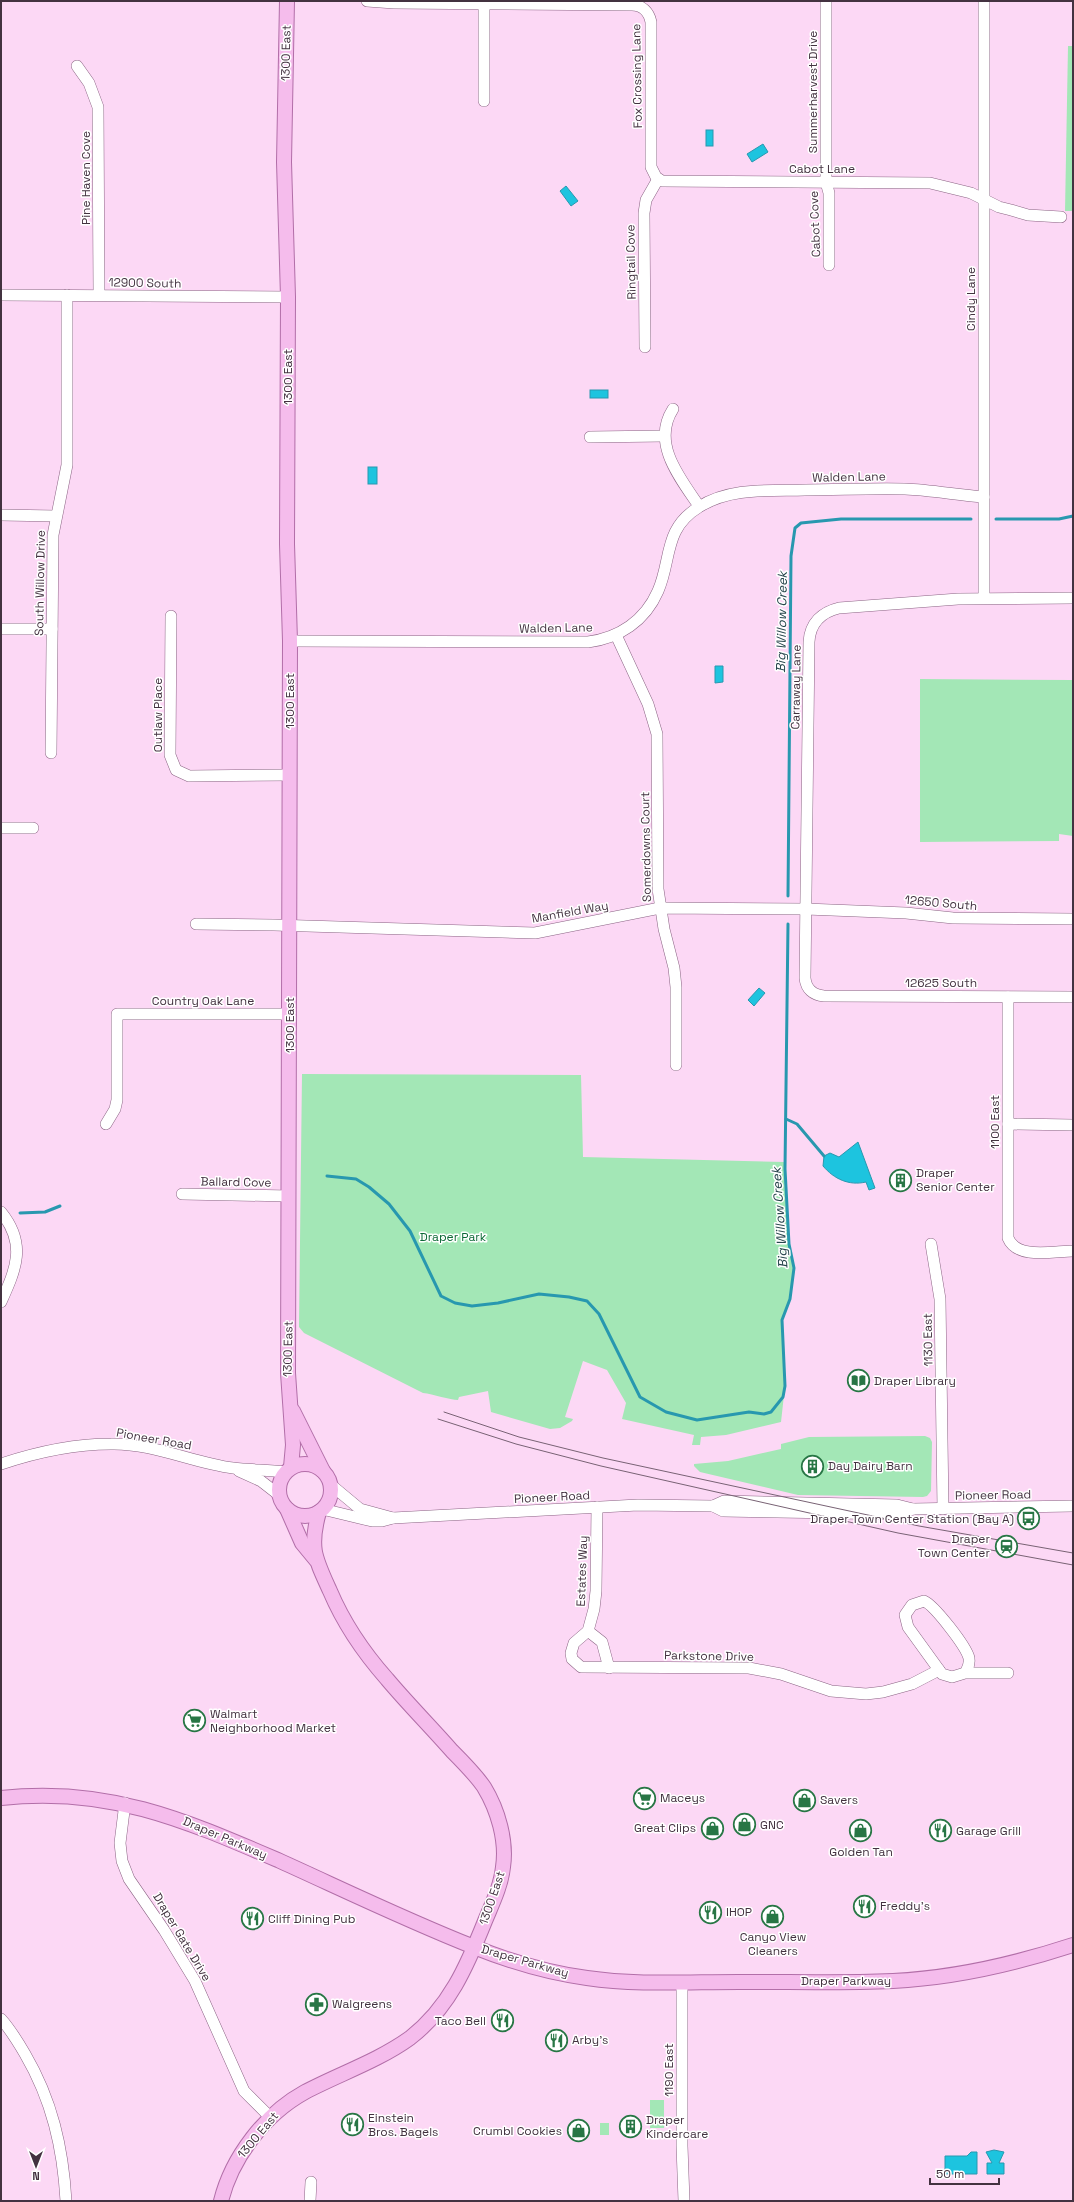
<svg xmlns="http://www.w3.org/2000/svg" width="1074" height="2202" font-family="'Space Grotesk',sans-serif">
<rect width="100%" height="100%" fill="#fcd8f5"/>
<g fill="#a3e7b6">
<polygon points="1068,46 1073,46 1073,211 1065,211"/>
<polygon points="920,679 1073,680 1073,836 1059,834 1059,841 920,842"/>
<path d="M302,1074l279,1 2,82 202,5 4,82 5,24 -4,31 -8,21 3,66 -4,36 -55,13 -25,2 -1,8h-8l2,-10 -72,-16 4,-16 -19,-33 -24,-9 -18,56 8,2 -1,2 -12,7 -10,1 -59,-17 -3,-21 -29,6 -1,3c-8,0 -25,-6 -35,-7l-119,-60 -5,-6z"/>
<polygon points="925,1436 930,1438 932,1442 931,1491 927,1496 923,1497 798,1495 700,1472 694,1466 694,1464 728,1461 781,1449 781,1444 809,1437"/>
<rect x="650" y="2100" width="14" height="28"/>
<rect x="600" y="2123" width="9" height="12"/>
</g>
<g fill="#1dc4df" stroke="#2898af">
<rect x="706" y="130" width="7" height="16"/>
<polygon points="763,144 768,152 752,162 747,154"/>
<polygon points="566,186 578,201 571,206 560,191"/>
<rect x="590" y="390" width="18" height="8"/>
<rect x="368" y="467" width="9" height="17"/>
<polygon points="715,666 723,666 723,682 715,683"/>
<polygon points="759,988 765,993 754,1006 748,1000"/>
<path d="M858,1142l17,46 -6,2 -3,-8c-17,4 -32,-3 -43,-16l1,-10 6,-3 9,4z"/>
<polygon points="994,2150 1004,2152 999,2163 1004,2163 1004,2174 987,2174 987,2163 992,2163 986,2152"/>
<polygon points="971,2152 977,2152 977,2174 945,2174 945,2156 967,2156"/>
</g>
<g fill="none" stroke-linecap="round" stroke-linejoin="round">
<g stroke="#2898af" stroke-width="3">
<polyline points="996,519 1059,519 1073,516"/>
<polyline points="788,896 791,556 795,528 801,523 841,519 971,519"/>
<polyline points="786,1119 797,1124 824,1156"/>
<polyline points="327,1176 356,1179 369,1187 389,1204 410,1231 441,1296 455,1303 472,1306 498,1303 539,1294 569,1297 587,1301 599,1314 640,1397 666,1412 697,1420 749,1412 764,1414 771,1412 783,1397 785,1386 782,1320 790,1299 794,1268 789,1244 785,1169 788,924"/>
<polyline points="20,1213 45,1212 60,1206"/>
</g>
<defs>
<g id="minor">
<path d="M367,1l27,2 238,2c10,0 17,7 19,17v145l5,10 6,4 268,2 41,10 28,14 12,3 17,5 33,2"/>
<polyline points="826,1 826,182 829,193 829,265"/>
<polyline points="484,4 484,101"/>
<polyline points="77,66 89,83 98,107 99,295"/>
<polyline points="1,295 288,297"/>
<polyline points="645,347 644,213 646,200 658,179"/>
<path d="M673,409c-22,34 7,69 26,97"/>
<polyline points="590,437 664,436"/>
<polyline points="1,515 56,516"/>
<polyline points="984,598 984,1"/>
<path d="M1073,598l-115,1 -119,9c-17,4 -29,15 -30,34l-4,336c1,11 8,17 19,18l249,1"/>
<polyline points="171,616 170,755 176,770 189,776 290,775"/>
<polyline points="1,629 52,629"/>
<polyline points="616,635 648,704 657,734 658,889 664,929 674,968 676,987 676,1065"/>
<path d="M290,641l298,1c31,-4 57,-21 70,-51 14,-32 5,-62 41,-84 31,-20 70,-16 106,-17 33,0 67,-2 100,-1 26,1 52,6 79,8"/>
<polyline points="51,753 53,535 67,465 67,295"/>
<polyline points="1,828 33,828"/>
<polyline points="196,924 274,925 535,933 660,908 806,909 906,913 953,918 1073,919"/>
<path d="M1008,997v241c9,22 46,13 65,13"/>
<polyline points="106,1124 115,1109 117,1100 117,1014 290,1014"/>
<polyline points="1008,1124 1073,1125"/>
<polyline points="182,1194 289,1196"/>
<path d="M1,1212c26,32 15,57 0,90"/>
<polyline points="931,1244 940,1299 943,1509"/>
<path d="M1,1464c36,-12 72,-20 110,-20 42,-1 82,19 122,24 17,2 35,2 52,4"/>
<polyline points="239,1471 261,1481 279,1495"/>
<polyline points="330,1484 360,1509 393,1518"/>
<polyline points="713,1506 724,1501 897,1505 913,1509 1073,1506"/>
<polyline points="597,1507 596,1591 594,1609 588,1631 574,1643 571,1653 572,1659 581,1667 749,1668 781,1674 831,1691 866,1694 883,1692 912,1684 939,1670"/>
<polyline points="322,1509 372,1521 382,1521 393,1518 638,1505 713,1506 723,1511 898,1514 913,1509"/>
<polyline points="588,1631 602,1642 609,1668"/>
<path d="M965,1673c3,-5 5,-10 4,-15 -3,-12 -35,-53 -45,-57l-12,4 -7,10 3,12 34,47 10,3 13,-4h43"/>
<polyline points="125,1803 120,1843 122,1861 129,1879 164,1930 195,1981 244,2091 271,2118"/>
<polyline points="682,1982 682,2146 684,2201"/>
<path d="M1,2019c10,11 17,23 24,35 27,46 38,94 41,147"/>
<polyline points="310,2201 311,2182"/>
</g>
<g id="major">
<polyline points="287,1 284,162 288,297 287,544 290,641 288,1373 293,1445 291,1467"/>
<polyline points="293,1411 323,1471"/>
<circle cx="305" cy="1490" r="26"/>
<polyline points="287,1509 302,1543 316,1560"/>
<path d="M1,1798c107,-12 184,22 279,63 64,29 128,60 194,86 35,14 75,26 113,31 54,8 112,3 167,4 46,0 93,1 139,-1 62,-3 122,-17 180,-36"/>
<path d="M221,2201c11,-44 44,-87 84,-109 34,-18 73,-31 105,-54 39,-30 57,-72 75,-117 7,-17 16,-35 18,-54 4,-26 -5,-57 -19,-80 -9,-13 -21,-25 -32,-36 -21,-24 -44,-47 -65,-72 -23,-26 -43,-55 -57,-88 -15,-33 -21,-43 -11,-79"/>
</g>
</defs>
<use href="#minor" stroke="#8b6484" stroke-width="12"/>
<use href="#major" stroke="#b26ea8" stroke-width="16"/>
<use href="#minor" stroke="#fff" stroke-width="11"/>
<use href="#major" stroke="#f5bcec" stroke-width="14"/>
<g stroke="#786274" stroke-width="1">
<polyline points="444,1412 519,1437 603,1458 919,1526 1073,1553"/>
<polyline points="438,1419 516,1444 601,1466 898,1533 1073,1565"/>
</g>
</g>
<defs>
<symbol id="building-ring" viewBox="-11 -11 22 22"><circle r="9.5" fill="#fff" stroke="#287645" stroke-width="1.5"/><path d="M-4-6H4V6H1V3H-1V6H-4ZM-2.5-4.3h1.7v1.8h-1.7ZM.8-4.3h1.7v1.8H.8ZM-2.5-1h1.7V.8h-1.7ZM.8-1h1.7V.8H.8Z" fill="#287645"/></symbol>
<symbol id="library-ring" viewBox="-11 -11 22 22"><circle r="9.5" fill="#fff" stroke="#287645" stroke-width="1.5"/><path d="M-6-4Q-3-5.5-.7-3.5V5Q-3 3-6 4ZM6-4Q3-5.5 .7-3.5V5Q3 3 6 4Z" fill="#287645"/></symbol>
<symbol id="bus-ring" viewBox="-11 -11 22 22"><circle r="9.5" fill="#fff" stroke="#287645" stroke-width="1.5"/><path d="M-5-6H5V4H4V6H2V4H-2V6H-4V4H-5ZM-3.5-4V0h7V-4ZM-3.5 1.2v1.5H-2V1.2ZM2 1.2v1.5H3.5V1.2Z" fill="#287645"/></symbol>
<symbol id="station-ring" viewBox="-11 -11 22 22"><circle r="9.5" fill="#fff" stroke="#287645" stroke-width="1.5"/><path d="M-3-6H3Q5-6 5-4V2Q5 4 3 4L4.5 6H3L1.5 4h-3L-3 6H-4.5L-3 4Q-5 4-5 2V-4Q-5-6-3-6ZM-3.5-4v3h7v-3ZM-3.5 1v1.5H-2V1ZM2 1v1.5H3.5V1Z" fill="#287645"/></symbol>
<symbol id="supermarket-ring" viewBox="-11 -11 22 22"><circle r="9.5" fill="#fff" stroke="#287645" stroke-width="1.5"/><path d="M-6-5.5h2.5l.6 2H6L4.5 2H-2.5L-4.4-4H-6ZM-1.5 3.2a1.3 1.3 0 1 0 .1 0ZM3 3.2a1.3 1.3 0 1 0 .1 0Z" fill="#287645"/></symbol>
<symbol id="shop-ring" viewBox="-11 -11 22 22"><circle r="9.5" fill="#fff" stroke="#287645" stroke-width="1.5"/><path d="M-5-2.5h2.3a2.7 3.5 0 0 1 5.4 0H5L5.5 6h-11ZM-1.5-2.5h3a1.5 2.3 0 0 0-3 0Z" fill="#287645"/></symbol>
<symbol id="restaurant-ring" viewBox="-11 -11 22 22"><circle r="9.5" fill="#fff" stroke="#287645" stroke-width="1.5"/><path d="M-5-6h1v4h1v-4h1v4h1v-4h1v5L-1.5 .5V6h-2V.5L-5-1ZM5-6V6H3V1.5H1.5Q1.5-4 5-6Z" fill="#287645"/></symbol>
<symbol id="pharmacy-ring" viewBox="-11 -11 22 22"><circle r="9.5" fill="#fff" stroke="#287645" stroke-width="1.5"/><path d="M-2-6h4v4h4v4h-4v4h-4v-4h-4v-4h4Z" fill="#287645"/></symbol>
</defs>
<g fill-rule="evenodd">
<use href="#building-ring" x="888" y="1168" width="25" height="25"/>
<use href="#library-ring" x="846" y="1368" width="25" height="25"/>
<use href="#building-ring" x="800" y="1454" width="25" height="25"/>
<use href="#bus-ring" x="1016" y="1506" width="25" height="25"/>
<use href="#station-ring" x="994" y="1534" width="25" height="25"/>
<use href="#supermarket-ring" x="182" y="1708" width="25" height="25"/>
<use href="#supermarket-ring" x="632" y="1786" width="25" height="25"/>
<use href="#shop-ring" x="792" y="1788" width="25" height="25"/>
<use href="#shop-ring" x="732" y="1812" width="25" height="25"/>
<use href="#shop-ring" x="700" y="1816" width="25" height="25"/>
<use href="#shop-ring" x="848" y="1818" width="25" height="25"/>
<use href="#restaurant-ring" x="928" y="1818" width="25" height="25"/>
<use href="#restaurant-ring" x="852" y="1894" width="25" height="25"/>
<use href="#restaurant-ring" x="698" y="1900" width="25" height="25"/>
<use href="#shop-ring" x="760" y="1904" width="25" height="25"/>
<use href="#restaurant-ring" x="240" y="1906" width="25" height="25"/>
<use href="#pharmacy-ring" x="304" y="1992" width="25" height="25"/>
<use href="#restaurant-ring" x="490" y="2008" width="25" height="25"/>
<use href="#restaurant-ring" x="544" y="2028" width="25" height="25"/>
<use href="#restaurant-ring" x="340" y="2112" width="25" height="25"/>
<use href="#building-ring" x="618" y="2114" width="25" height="25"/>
<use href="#shop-ring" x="566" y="2118" width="25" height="25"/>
</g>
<g text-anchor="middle" stroke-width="3" stroke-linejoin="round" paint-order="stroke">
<g font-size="12" fill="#433240" stroke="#fff">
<text transform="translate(286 53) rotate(-89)" y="4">1300 East</text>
<text transform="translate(637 76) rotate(-91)" y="4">Fox Crossing Lane</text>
<text transform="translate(813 92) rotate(-90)" y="4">Summerharvest Drive</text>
<text x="822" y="173">Cabot Lane</text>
<text transform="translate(86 178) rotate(-90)" y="4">Pine Haven Cove</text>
<text transform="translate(815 224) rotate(-92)" y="4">Cabot Cove</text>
<text transform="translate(631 262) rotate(-91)" y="4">Ringtail Cove</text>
<text transform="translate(145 283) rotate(1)" y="4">12900 South</text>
<text transform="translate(971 299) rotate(-90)" y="4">Cindy Lane</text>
<text transform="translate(288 377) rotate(-90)" y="4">1300 East</text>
<text transform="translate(849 477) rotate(-1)" y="4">Walden Lane</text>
<text transform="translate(40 583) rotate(-89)" y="4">South Willow Drive</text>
<text transform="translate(556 628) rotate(-1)" y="4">Walden Lane</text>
<text transform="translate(796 687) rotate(-89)" y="4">Carraway Lane</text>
<text transform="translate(290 701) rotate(-90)" y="4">1300 East</text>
<text transform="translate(158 715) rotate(-90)" y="4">Outlaw Place</text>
<text transform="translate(646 847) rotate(-91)" y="4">Somerdowns Court</text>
<text transform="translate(941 903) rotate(5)" y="4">12650 South</text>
<text transform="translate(570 912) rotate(-10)" y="4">Manfield Way</text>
<text x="941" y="987">12625 South</text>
<text x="203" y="1005">Country Oak Lane</text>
<text transform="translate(290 1025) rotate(-90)" y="4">1300 East</text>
<text transform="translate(995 1122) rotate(-90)" y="4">1100 East</text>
<text transform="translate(236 1182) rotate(1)" y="4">Ballard Cove</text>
<text transform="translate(928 1340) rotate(-91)" y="4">1130 East</text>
<text transform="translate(288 1349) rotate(-89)" y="4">1300 East</text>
<text transform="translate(154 1439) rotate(10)" y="4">Pioneer Road</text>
<text transform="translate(993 1495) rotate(-1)" y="4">Pioneer Road</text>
<text transform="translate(552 1497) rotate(-3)" y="4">Pioneer Road</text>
<text transform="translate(582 1571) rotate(-88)" y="4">Estates Way</text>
<text transform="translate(709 1656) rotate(1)" y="4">Parkstone Drive</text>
<text transform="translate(225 1838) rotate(23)" y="4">Draper Parkway</text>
<text transform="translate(492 1898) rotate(-71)" y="4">1300 East</text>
<text transform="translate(182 1937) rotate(59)" y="4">Draper Gate Drive</text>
<text transform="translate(525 1961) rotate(16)" y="4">Draper Parkway</text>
<text x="846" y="1985">Draper Parkway</text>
<text transform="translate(669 2070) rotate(-90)" y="4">1190 East</text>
<text transform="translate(258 2135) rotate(-50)" y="4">1300 East</text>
</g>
<g font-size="12" fill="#433240" stroke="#fff" text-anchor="start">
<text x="916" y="1177">Draper<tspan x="916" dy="14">Senior Center</tspan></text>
<text x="874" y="1385">Draper Library</text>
<text x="828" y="1470">Day Dairy Barn</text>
<text x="1014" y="1523" text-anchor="end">Draper Town Center Station (Bay A)</text>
<text x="990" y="1543" text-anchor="end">Draper<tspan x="990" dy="14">Town Center</tspan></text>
<text x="210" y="1718">Walmart<tspan x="210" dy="14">Neighborhood Market</tspan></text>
<text x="660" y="1802">Maceys</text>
<text x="820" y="1804">Savers</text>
<text x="760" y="1829">GNC</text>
<text x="696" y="1832" text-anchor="end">Great Clips</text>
<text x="956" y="1835">Garage Grill</text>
<text x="861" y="1856" text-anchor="middle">Golden Tan</text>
<text x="880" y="1910">Freddy's</text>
<text x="726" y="1916">IHOP</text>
<text x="268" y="1923">Cliff Dining Pub</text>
<text x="773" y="1941" text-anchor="middle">Canyo View<tspan x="773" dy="14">Cleaners</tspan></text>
<text x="332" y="2008">Walgreens</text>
<text x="486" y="2025" text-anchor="end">Taco Bell</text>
<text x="572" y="2044">Arby's</text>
<text x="368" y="2122">Einstein<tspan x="368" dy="14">Bros. Bagels</tspan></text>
<text x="646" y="2124">Draper<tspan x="646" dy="14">Kindercare</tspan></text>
<text x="562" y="2135" text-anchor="end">Crumbl Cookies</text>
</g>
<g font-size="12" fill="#0c6936" stroke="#fff">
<text x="453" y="1241">Draper Park</text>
</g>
<g font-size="13" font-style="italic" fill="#28464d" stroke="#fff">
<text transform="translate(781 622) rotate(-89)" y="5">Big Willow Creek</text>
<text transform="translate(779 1218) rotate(-94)" y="5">Big Willow Creek</text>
</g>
</g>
<rect width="1074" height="2202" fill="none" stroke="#433240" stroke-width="4"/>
<g transform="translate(36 2166) rotate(180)" stroke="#ffffff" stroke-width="3" paint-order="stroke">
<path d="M0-3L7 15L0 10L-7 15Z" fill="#433240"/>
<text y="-6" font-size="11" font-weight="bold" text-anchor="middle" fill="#433240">N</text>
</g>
<path d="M930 2178v6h69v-6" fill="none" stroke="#433240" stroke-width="2"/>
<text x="936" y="2178" font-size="12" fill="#433240" stroke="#ffffff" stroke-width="3" paint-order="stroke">50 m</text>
</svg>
